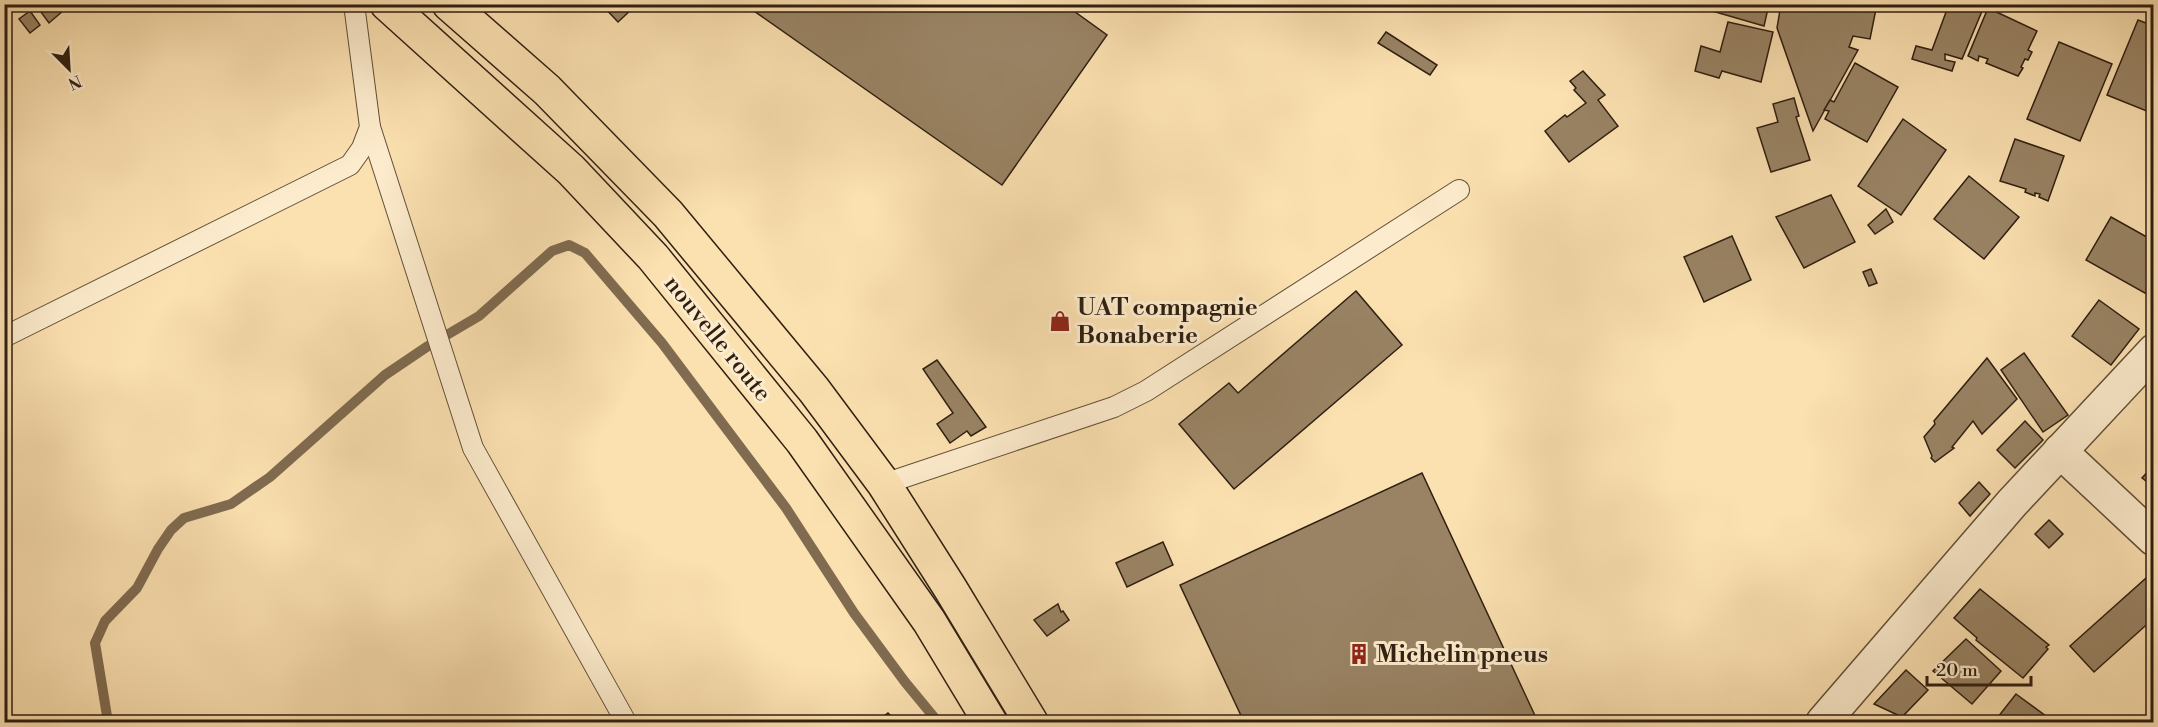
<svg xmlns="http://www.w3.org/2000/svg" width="2158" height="727" font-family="'Libre Bodoni',serif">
<rect width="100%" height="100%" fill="#fbe0b0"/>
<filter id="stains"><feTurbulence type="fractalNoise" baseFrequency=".00333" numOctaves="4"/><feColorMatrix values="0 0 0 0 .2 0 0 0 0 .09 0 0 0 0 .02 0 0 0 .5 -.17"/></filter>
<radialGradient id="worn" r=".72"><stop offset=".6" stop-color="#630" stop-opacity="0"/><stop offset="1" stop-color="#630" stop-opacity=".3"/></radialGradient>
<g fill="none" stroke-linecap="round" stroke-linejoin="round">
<g stroke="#806b50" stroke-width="10">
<polyline points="96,641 105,621 137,588 158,549 171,530 184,518 231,504 270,477 385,375 428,346 479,316 552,251 569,245 585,253 662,343 716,415 786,508 854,613 905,682 938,722"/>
<polyline points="95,643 108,722"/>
</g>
</g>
<g fill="#998364" stroke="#2f1f11" stroke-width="1.5">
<polygon points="35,4 71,4 49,23"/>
<polygon points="604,4 628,4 632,9 618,22 603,6"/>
<polygon points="744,4 1064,4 1107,35 1002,185"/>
<polygon points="1714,4 1769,4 1764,26 1712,11"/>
<polygon points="1781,4 1877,4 1870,39 1853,36 1849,47 1858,50 1813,131 1777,28"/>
<polygon points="1949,4 1985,4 1962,59 1945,54 1945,60 1955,62 1952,71 1912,59 1916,46 1932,50"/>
<polygon points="1988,8 2037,31 2028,50 2032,52 2028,60 2025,59 2021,67 2023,68 2018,76 1986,63 1988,59 1979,56 1978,61 1968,56"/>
<polygon points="30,11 40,25 30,33 19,19"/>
<polygon points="2138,20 2154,26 2154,114 2107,95"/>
<polygon points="1728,22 1773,32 1761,82 1722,71 1719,78 1695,71 1701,46 1720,52"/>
<polygon points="1386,32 1437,65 1430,75 1378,43"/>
<polygon points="2059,42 2112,64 2080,141 2027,119"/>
<polygon points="1855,63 1898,87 1867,142 1825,119 1829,111 1824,110 1830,100 1834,102"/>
<polygon points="1583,71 1605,95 1598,100 1618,126 1569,162 1545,131 1565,115 1567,117 1586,103 1574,90 1576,88 1570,81"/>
<polygon points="1794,98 1799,116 1796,117 1810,160 1771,172 1757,128 1778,122 1773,104"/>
<polygon points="1903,119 1946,150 1901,215 1858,186"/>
<polygon points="2015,139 2064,156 2048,201 2039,197 2040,194 2035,193 2035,196 2025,192 2026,189 2000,181"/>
<polygon points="1969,176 2019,217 1984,259 1934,219"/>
<polygon points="1831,195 1855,242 1804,268 1776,217"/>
<polygon points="1886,209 1893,222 1875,234 1868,225"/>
<polygon points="2111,217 2154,241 2152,297 2086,260"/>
<polygon points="1732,236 1751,280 1704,302 1684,257"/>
<polygon points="1871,269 1877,283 1869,286 1863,272"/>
<polygon points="1356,291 1402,345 1234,489 1179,424 1229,383 1238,393"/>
<polygon points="2099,300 2139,329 2111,365 2072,336"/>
<polygon points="2024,353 2068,415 2043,432 2001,370"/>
<polygon points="1987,358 2017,399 1982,434 1973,421 1952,447 1954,448 1935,462 1931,458 1932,456 1924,437 1935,424 1934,421"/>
<polygon points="937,360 986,427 971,436 967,431 950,443 937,424 953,413 923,369"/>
<polygon points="2025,421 2043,440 2015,468 1997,450"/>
<polygon points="2154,465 2154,487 2142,478"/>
<polygon points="1422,473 1538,722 1244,722 1180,585"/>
<polygon points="1979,482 1990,494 1970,516 1959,503"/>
<polygon points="2049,520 2063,534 2049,548 2035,534"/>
<polygon points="1163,542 1173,565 1127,587 1116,563"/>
<polygon points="2154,571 2154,618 2094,672 2070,646"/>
<polygon points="1980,589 2049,645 2046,647 2048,649 2023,678 1976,640 1977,638 1954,618"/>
<polygon points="1058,604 1061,612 1063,611 1069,620 1047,636 1034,620"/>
<polygon points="1966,639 2001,671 1972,704 1933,671"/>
<polygon points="1906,670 1928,690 1902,717 1874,704"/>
<polygon points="2016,694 2054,722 1994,722"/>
<polygon points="888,713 894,719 896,718 900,722 876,722"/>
</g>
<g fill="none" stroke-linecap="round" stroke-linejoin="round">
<defs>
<g id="service">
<polyline points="370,127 473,448 626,722"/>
<polyline points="4,337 350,165 362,148 370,127 354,4"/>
<polyline points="884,484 1114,407 1146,391 1459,190"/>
</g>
<g id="minor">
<polyline points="2060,451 2154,539"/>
<polyline points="1823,722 2012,503 2154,351"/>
</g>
<g id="trunk">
<polyline points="387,4 571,170 653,257 802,441 929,621 990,722"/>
<polyline points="449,4 547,90 668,214 814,390 884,484 950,588 1031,722"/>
</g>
</defs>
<use href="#service" stroke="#624f39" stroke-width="22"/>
<use href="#minor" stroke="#624f39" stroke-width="36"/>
<use href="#trunk" stroke="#2f1f11" stroke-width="36"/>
<use href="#service" stroke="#fcebcc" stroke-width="20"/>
<use href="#minor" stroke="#fcebcc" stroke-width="33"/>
<use href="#trunk" stroke="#fbe0b0" stroke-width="33"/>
</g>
<defs>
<symbol id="shop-bare" viewBox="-9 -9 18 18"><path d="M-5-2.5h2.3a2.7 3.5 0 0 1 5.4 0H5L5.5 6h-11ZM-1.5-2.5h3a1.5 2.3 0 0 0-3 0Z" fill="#8f2418" stroke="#fcebcc" stroke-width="2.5" paint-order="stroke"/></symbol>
<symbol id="building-bare" viewBox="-9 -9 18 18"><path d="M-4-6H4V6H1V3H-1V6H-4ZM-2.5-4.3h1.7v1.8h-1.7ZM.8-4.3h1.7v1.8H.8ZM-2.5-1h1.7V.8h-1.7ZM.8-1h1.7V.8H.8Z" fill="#8f2418" stroke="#fcebcc" stroke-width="2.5" paint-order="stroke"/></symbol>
</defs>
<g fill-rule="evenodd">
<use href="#shop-bare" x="1045" y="306" width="30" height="30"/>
<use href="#building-bare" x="1344" y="639" width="30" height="30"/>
</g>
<g text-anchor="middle" stroke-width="6" stroke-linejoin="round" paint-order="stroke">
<g font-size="24" font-weight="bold" fill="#2f1f11" stroke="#fcebcc" text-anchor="start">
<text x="1077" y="315">UAT compagnie<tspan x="1077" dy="28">Bonaberie</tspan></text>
<text x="1376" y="662">Michelin pneus</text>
</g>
<g font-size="24" fill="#2f1f11" stroke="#fcebcc">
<text transform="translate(718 338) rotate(51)" y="8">nouvelle route</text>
</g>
</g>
<rect width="2158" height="727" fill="none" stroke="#fbe0b0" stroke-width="24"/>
<rect x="6" y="6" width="2146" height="715" fill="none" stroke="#2f1f11" stroke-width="3"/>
<rect x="12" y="12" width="2134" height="703" fill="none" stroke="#2f1f11" stroke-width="1.5"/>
<g transform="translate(69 69) rotate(156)" stroke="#fcebcc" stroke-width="4.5" paint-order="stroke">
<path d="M0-4.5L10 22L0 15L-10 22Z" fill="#2f1f11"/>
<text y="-9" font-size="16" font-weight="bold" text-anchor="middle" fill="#2f1f11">N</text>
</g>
<path d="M1927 676v9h104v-9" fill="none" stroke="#2f1f11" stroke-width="3"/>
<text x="1936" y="676" font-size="18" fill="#2f1f11" stroke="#fcebcc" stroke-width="4.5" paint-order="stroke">20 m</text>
<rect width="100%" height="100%" filter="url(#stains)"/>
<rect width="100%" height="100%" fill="url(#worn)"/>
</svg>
